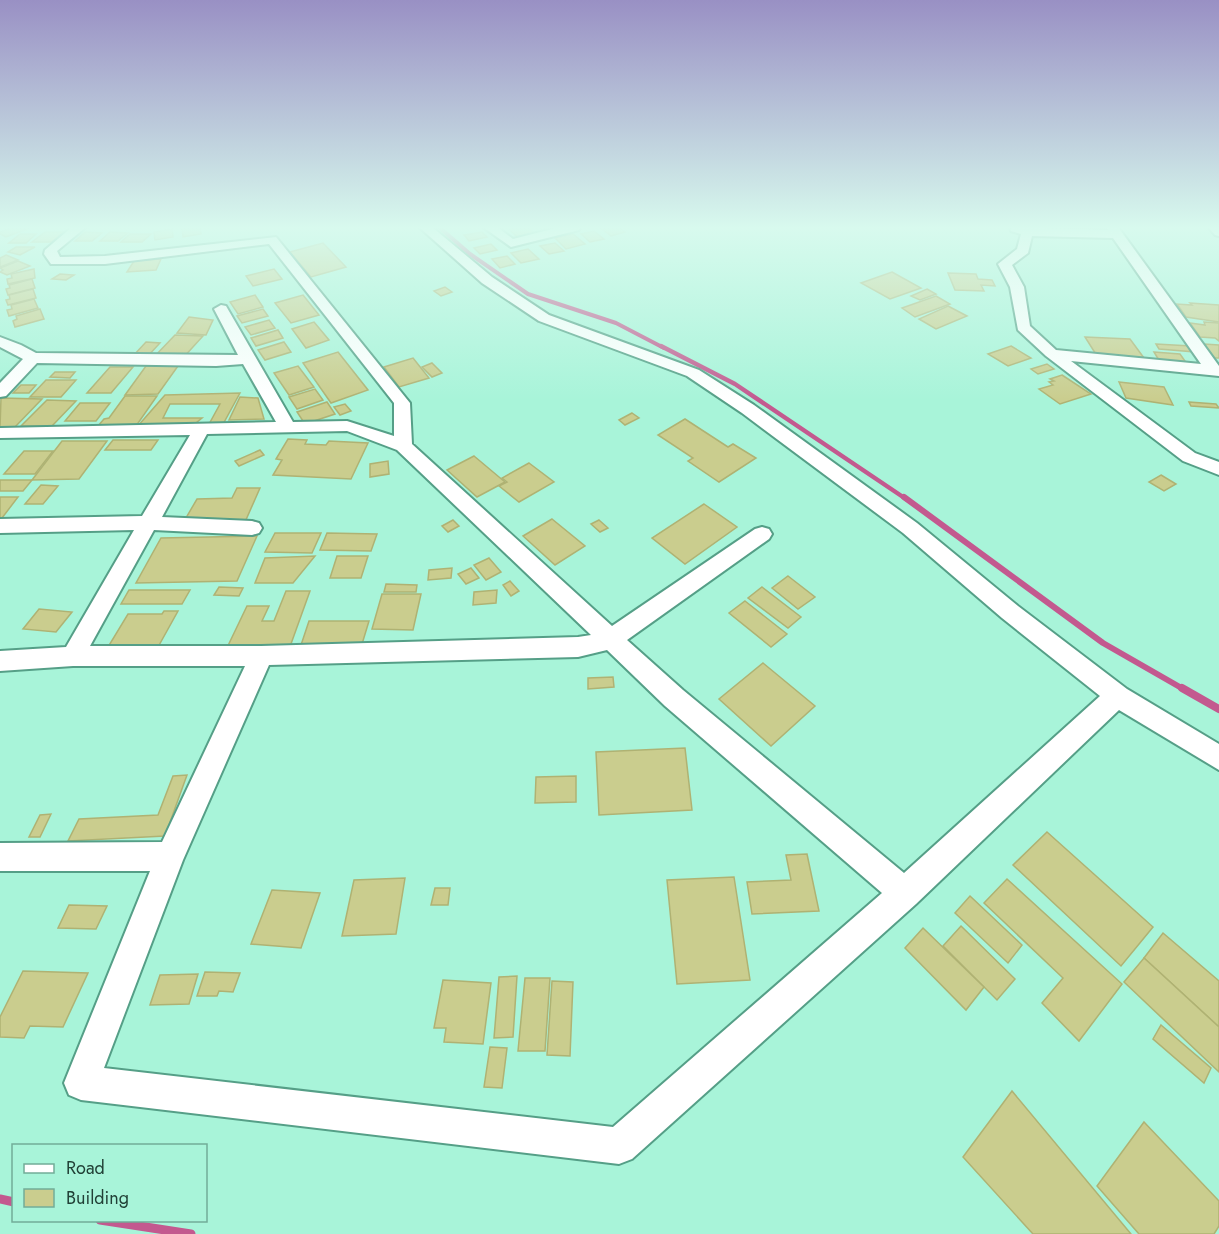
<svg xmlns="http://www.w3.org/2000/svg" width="1219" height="1234" font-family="Jost,sans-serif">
<rect width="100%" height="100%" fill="#a8f4d9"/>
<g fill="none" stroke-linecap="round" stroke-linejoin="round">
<polyline stroke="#c3598f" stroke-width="4" points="439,227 470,254 528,294 616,323 664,348"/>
<polyline stroke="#c3598f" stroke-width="4.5" points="661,346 735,384 906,499"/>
<polyline stroke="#c3598f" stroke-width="6" points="904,497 1103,643 1185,690"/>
<polyline stroke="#c3598f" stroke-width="8" points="1182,688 1219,709"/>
<g stroke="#c3598f" stroke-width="9">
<polyline points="0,1199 14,1202"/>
<polyline points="100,1220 191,1234"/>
</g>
</g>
<g fill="#cacd8e" stroke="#afb273" stroke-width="1.5">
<polygon points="14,227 27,229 6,237 0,234 0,232"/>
<polygon points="182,227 200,227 201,234 183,237"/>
<polygon points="517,227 528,227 535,234 518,238 509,229"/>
<polygon points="619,227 625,232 611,236 601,228"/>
<polygon points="172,229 173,237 155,240 154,232"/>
<polygon points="594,231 604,239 590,242 581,234"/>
<polygon points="45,232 64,232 52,242 32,242"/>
<polygon points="85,232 102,233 92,241 75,241"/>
<polygon points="110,232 128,233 118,241 100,241"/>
<polygon points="482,232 487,237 469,241 464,235"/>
<polygon points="20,234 36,234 26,243 9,243"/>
<polygon points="130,234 151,234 142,242 121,242"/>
<polygon points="573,234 585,244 566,249 555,238"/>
<polygon points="323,243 346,267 311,277 290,252"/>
<polygon points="555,243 564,251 549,254 540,246"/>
<polygon points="491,244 497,250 480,254 474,248"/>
<polygon points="16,247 35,247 20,255 8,252"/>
<polygon points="528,249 539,259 521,263 511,253"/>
<polygon points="6,255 18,260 0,267 0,258"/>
<polygon points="507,256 515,264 500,268 492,259"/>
<polygon points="161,259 156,270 127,272 134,261"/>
<polygon points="18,261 30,266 7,275 0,272 3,270 0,268"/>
<polygon points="34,269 35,278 8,284 7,279 12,278 11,274"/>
<polygon points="274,269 282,279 253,286 246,276"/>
<polygon points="892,272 921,288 890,299 861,283"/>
<polygon points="948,273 976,274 978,279 992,280 995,286 981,285 984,291 955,290"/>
<polygon points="60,274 74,275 66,280 52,279"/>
<polygon points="32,279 35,288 8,295 6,289 10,288 9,285"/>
<polygon points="445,287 452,292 441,296 434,291"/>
<polygon points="33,289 36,298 8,305 6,300 10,299 9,295"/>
<polygon points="927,289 936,294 920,300 911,296"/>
<polygon points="255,295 263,307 238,314 230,302"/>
<polygon points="303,295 319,315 291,323 275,303"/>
<polygon points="936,296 950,304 915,317 902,308"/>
<polygon points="34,299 38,308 9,316 7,310 12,309 11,305"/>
<polygon points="1190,303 1219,305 1219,322 1186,317 1177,304 1192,305"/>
<polygon points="948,306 967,316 936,329 919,319"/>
<polygon points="40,309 44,319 15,327 13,321 17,319 16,316"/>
<polygon points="263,309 268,316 242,323 237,316"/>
<polygon points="189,317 213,320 206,335 177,333"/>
<polygon points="269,320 275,328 251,335 245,327"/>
<polygon points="314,322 329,340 306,348 292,329"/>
<polygon points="1204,322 1219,323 1219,341 1215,338 1200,337 1190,323 1205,325"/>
<polygon points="278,330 283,338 256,346 251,338"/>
<polygon points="175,335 203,336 182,359 153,358"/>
<polygon points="1085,337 1130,339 1144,358 1097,356"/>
<polygon points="146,342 160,343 146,358 132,357"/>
<polygon points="284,342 291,352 265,360 258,350"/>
<polygon points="1156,344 1191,346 1196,352 1159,349"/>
<polygon points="1204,344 1219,345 1219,358 1214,358"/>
<polygon points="1011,346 1031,358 1008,366 988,354"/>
<polygon points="338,352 368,390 331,403 303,363"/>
<polygon points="1154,352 1180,354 1187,364 1160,362"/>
<polygon points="413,358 429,378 399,387 384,367"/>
<polygon points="432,363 442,373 432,377 422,367"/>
<polygon points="1047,364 1054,369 1038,374 1031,369"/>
<polygon points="146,366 178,366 158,394 125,395"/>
<polygon points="298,366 314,387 289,395 274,373"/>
<polygon points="110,367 133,367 111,393 87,393"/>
<polygon points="55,372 75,372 70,378 50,377"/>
<polygon points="1062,375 1091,394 1060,404 1039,389 1053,385 1049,382 1054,381 1050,379"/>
<polygon points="46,380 76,380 61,397 30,397"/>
<polygon points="1119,382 1164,387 1173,405 1126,398"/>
<polygon points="21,385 36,385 29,393 13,393"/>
<polygon points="315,389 323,400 297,409 289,397"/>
<polygon points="240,393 222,426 208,426 220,404 170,404 163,418 202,418 191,427 137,427 165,395"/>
<polygon points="125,396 157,396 136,426 98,426 104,419 109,418"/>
<polygon points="240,397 258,398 264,419 229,420"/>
<polygon points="1,398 42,399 14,428 0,428"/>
<polygon points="47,400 76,401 52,426 21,426"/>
<polygon points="327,402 335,414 305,424 297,412"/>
<polygon points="1189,402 1216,404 1219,408 1191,406"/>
<polygon points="80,403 110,403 96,421 65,421"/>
<polygon points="345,404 351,411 340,415 334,407"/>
<polygon points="632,413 639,418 625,425 619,420"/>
<polygon points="685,419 728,447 733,444 756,458 719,482 688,461 693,458 658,435"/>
<polygon points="288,439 307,440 305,444 326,445 329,441 368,443 351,479 273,475 282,460 276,459"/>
<polygon points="113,440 158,440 151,450 105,450"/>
<polygon points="62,441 107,441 79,479 32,480"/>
<polygon points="260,450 264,455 239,466 235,461"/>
<polygon points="24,451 53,451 35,474 4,474"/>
<polygon points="474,456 505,482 477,497 447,470"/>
<polygon points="388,461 389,474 370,477 370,464"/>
<polygon points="529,463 554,482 519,502 499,486 507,482 502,478"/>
<polygon points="1161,475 1176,484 1164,491 1149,482"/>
<polygon points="0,480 32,480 23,491 0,491"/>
<polygon points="41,485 58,486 43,504 25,504"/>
<polygon points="237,488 260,488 245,522 183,523 197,499 232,498"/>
<polygon points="0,497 18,497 2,518 0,518"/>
<polygon points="704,504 737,527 685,564 652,538"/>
<polygon points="552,519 585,546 555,565 523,536"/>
<polygon points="453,520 459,526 448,532 442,526"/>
<polygon points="599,520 608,528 600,532 591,524"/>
<polygon points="275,533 321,533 312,553 265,552"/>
<polygon points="327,533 377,534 371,551 320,550"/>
<polygon points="257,536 237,581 136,583 161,538"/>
<polygon points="315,556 293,583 255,583 265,558"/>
<polygon points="337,556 368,556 361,578 330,578"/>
<polygon points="489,558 501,572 486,580 474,565"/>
<polygon points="452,568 451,578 428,580 429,570"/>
<polygon points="471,568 479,578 466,584 458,574"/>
<polygon points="788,576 815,597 798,609 772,588"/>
<polygon points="510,581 519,591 511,596 503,585"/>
<polygon points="386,584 417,585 416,592 384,592"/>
<polygon points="219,587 243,588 239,596 214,595"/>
<polygon points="762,587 801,617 788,628 748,598"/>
<polygon points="129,590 190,590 182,604 121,604"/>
<polygon points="497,590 496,603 473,605 474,592"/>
<polygon points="286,591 310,591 287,655 224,654 247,606 269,606 262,621 274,621"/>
<polygon points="382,594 421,594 413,630 372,629"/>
<polygon points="745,601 787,634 771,647 729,613"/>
<polygon points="39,609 72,612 56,632 23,629"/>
<polygon points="164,611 178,611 158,647 108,647 128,614 162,614"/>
<polygon points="309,621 369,621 359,654 298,654"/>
<polygon points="763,663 815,706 771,746 719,699"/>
<polygon points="613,677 614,687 588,689 588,678"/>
<polygon points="685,748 692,810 599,815 596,752"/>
<polygon points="187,775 165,836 68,841 79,819 158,815 173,776"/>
<polygon points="576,776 576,802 535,803 536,777"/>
<polygon points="51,814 40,837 29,837 40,815"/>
<polygon points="1047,832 1153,927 1121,966 1013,865"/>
<polygon points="807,854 819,911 752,914 747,882 791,880 786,855"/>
<polygon points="734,877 750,980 677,984 667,880"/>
<polygon points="405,878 396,934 342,936 354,880"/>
<polygon points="1007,879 1122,984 1079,1041 1042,1003 1063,978 984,903"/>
<polygon points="435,888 450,888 448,905 431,905"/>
<polygon points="272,890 320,893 301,948 251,944"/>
<polygon points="970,896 1022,945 1008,963 955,913"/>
<polygon points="69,905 107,906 96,929 58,928"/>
<polygon points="961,926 1015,979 997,1000 943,946"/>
<polygon points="923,928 984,987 966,1010 905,948"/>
<polygon points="1163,933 1219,981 1219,1027 1144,958"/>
<polygon points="1144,958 1219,1027 1219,1072 1124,982"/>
<polygon points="23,971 88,973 63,1027 30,1026 24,1038 0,1037 0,1017"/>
<polygon points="205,972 240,973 233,992 219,991 217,996 197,996"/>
<polygon points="198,974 189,1004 150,1005 160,975"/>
<polygon points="517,976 513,1037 494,1038 499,977"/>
<polygon points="525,978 550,978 545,1051 518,1051"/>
<polygon points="443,980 491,983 483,1044 444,1042 446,1028 434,1028"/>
<polygon points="552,981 573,982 570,1056 547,1055"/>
<polygon points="1161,1025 1211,1068 1204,1083 1153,1039"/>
<polygon points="490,1047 507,1048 502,1088 484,1087"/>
<polygon points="1012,1091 1131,1234 1033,1234 963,1157"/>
<polygon points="1144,1122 1219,1201 1219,1226 1214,1234 1139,1234 1097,1186"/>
</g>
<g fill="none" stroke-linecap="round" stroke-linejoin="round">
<defs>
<g id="minor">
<path d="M72,227h14l-29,24 3,6 45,-1 171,-19 134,166 2,41 200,182 143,-97 7,-2 7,2 3,5 -3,5 -142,101 56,50 221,183 196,-177 -98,-78 -99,-85 -161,-120 -55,-37 -148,-55 -57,-38 -63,-56h13l60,50 57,38 150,55 55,35 163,118 101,83 109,83 92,55v26l-100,-60 -203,194 -284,255 -13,5 -538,-64 -12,-5 -5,-12 86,-212h-150v-28l162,-1 83,-176h-172l-73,5v-20l66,-4 68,-117 -134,3v-14l142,-3 48,-81 -190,3v-10l276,-6 -33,-58 -27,2 -179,-3 -31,33 -6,1v-14l23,-24 -23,-12v-10l21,8 15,8 202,2 -24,-46 7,-4 5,1 67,116 54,-1 47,15v-33l-125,-159 -164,20h-54l-7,-10 1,-4zM347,431l50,19 194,185 -13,2 -317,9h-171l64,-116 98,5 7,-2 3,-5 -3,-5 -7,-2 -90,-4 45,-83zM607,650l58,56 217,187 -269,234 -509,-59 79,-208 86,-195 309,-8z"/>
<polygon points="483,227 497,227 513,239 560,227 581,227 579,230 511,247"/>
<path d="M1010,227l98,3 -2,-3h12l101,139v10l-148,-15 124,92 24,9v13l-36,-14 -137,-105 -28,-26 -8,-43 -12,-23 19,-15 4,-15 -10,-3zM1032,236l81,2 88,126 -145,-14 -26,-24 -6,-39 -12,-22 16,-12z"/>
<polygon points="1208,227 1219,227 1219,236 1215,235"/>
</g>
</defs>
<use href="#minor" stroke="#559f87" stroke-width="4"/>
<use href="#minor" fill="#fff" fill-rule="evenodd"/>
</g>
<linearGradient id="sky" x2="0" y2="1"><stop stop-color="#9990c4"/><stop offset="0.57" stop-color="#d8faee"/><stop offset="1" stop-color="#d8faee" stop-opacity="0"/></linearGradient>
<rect width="1219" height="400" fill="url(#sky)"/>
<rect x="12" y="1144" width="195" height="78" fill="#a8f4d9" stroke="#72ac98" stroke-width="1.5"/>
<rect x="24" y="1164" width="30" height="9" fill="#ffffff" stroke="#72ac98" stroke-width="1.5"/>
<text x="66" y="1174" font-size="18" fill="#214036">Road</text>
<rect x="24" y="1189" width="30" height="18" fill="#cacd8e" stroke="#72ac98" stroke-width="1.5"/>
<text x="66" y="1204" font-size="18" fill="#214036">Building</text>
</svg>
